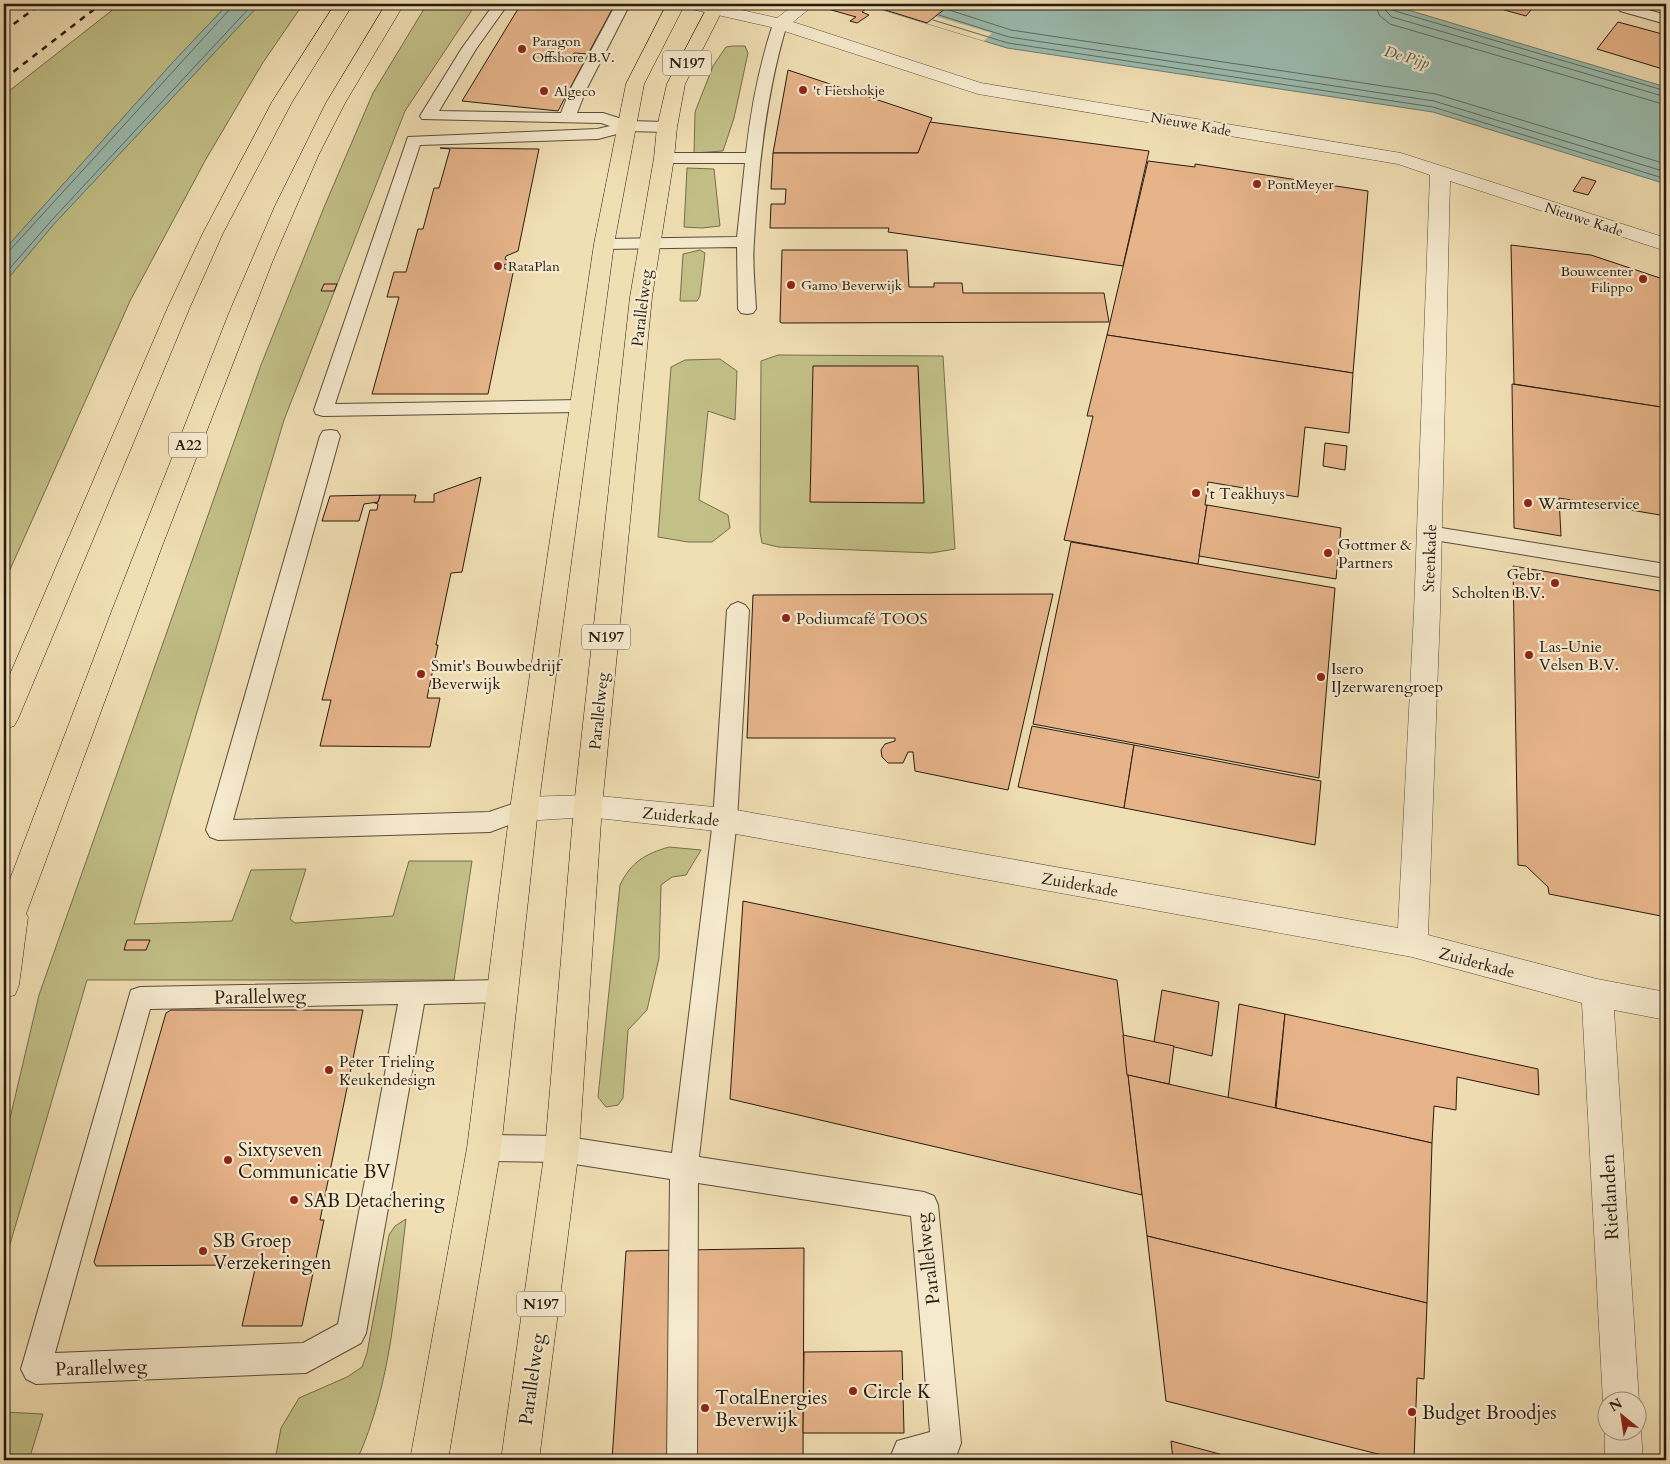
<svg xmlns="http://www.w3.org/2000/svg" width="1670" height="1464" font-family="Cardo,serif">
<rect width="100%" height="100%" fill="#f1dfb4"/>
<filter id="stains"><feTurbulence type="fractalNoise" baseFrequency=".004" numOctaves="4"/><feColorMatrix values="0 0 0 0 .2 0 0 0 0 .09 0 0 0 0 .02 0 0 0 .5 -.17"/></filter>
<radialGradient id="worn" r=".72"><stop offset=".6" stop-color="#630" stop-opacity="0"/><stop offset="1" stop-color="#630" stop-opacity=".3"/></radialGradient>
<g fill="#c2c087" stroke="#746e4c">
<polygon points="120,4 228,4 174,61 4,250 4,95"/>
<polygon points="260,4 303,4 262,64 206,159 130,301 4,583 4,283 54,224"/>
<polygon points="427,4 476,4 405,111 284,420 134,924 232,921 251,870 306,869 290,919 295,923 393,916 409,861 472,861 454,980 87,980 4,1265 4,1144 39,995 261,365 325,205 373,93"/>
<polygon points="733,46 745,46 748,53 734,118 723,151 694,153 695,112 713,66 726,47"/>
<polygon points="687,168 714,169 720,226 702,228 684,227"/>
<polygon points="700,250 705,253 700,296 697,301 680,301 683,254"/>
<polygon points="778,355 943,356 955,549 931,553 778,547 762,543 760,532 761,361"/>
<polygon points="720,359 737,371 735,420 708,411 699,500 728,515 730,528 712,542 688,542 658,537 671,367 685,360"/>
<path d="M669,847l32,3 -15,25 -14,2 -11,8 -2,73 -12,52 -19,20 -5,68 -5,7 -12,2 -8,-10 22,-212c11,-23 25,-31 49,-38z"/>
<path d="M406,1219c-10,81 -15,166 -49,241h-82l6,-32 18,-30 48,-21 15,-10 5,-14 22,-118 6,-9z"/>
<polygon points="4,1412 43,1414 29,1460 4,1460"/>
</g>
<g fill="#9bbcaf" stroke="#6c7c70">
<polygon points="228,4 260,4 54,224 4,283 4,250 174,61"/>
<polygon points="877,4 1388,4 1666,87 1666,184 1433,112 1007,48 873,7"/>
</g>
<polygon fill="#f1dfb4" points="877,4 943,4 931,15 992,33 984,41 873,7"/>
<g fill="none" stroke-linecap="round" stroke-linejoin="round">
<g stroke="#606c60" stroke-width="1">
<polyline points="1376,4 1379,15 1390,24 1666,105"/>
<polyline points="1384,4 1386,11 1392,17 1666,97"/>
<polyline points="1390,4 1391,8 1395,11 1666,91"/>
<polyline points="946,9 1011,30 1436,94 1666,164"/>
<polyline points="939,15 1009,37 1434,101 1666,172"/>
<polyline points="933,20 1008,43 1433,107 1666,179"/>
<polyline points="4,253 9,251 230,9 231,4"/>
<polyline points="4,275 51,221 253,4"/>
</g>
</g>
<g fill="#e7b48a" stroke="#261b11">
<polygon points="521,4 615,4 588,54 574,53 571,58 585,60 558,111 462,101"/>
<polygon points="836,4 850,4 866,9 862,12 869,15 857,23 850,21 856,17 828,9"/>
<polygon points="882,4 951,4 927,23 882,9"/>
<polygon points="1483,4 1536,4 1526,16"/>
<polygon points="1618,22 1666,35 1666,70 1597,49"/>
<polygon points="788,70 932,118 918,153 773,153"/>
<polygon points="930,122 1149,151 1123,266 888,232 889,228 770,228 771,204 785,204 786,189 771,189 773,153 918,153"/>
<polygon points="440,148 539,149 518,251 506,256 505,259 510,262 504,265 504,268 513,273 488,394 372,394 399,297 387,297 394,272 406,272 418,229 423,229 434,188 439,188 450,149"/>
<polygon points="1148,161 1195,167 1195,164 1368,191 1353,373 1107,335"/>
<polygon points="1582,177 1596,181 1588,195 1573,191"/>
<polygon points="1511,245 1591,255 1666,280 1666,406 1661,405 1661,407 1514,384"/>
<polygon points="782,250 907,250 909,287 934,287 934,283 962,283 963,293 1104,293 1109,322 782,323 780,322"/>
<polygon points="324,284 337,284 334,291 321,291"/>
<polygon points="1107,335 1353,373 1349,433 1305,427 1298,497 1208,482 1205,505 1207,505 1198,564 1064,540 1093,416 1087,416"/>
<polygon points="813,366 918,366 924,503 810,502"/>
<polygon points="1512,384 1661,407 1666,462 1666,516 1559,498 1561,536 1514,528"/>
<polygon points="1325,443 1347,446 1345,470 1323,466"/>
<polygon points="481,477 462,572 451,573 436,645 438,645 427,698 440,698 430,747 320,746 331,700 322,700 370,510 377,510 378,504 372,502 378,502 380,495 416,495 414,502 434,502 434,494"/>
<polygon points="380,495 378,502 364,504 359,521 322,521 330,496"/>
<polygon points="1207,505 1341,528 1336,579 1199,556"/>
<polygon points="1071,542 1335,588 1319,778 1033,724"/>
<polygon points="1513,566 1666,592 1666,917 1549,894 1548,887 1526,866 1518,865"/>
<polygon points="1053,594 1008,790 915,771 913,752 908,752 903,763 888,763 882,757 881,750 885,744 895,741 895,738 747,738 753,595"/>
<polygon points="1032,726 1134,745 1124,808 1018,787"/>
<polygon points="1134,745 1321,781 1315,845 1124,808"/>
<polygon points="743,901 1117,980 1142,1195 730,1099"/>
<polygon points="127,940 150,940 146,950 124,950"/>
<polygon points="1162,990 1219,1002 1212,1056 1154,1042"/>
<polygon points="1239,1004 1285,1014 1275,1109 1228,1098"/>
<polygon points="171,1010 363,1010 320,1220 324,1220 302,1326 242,1326 255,1269 232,1269 233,1265 96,1266 94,1262 166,1013"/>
<polygon points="1285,1014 1538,1069 1539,1095 1457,1077 1456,1110 1434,1106 1432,1143 1276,1108"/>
<polygon points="1123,1035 1174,1046 1169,1084 1127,1075"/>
<polygon points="1128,1075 1432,1143 1427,1303 1147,1236"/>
<polygon points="1662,1134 1666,1135 1666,1190 1664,1152"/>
<polygon points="1147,1236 1427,1303 1424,1379 1417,1378 1414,1460 1402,1460 1166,1401"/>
<polygon points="804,1248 803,1460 612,1460 626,1251"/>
<polygon points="902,1351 904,1433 803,1433 804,1352"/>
<polygon points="1171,1441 1242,1460 1173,1460"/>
</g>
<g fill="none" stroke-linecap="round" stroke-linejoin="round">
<defs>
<g id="service">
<polygon points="494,4 508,4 476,49 439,111 561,113 570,90 616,4 630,4 586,90 577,113 603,113 628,121 667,122 673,124 675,127 673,130 667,132 628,131 598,139 420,145 335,404 580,400 587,402 589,406 587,410 580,412 323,416 316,414 314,410 408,137 597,129 610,126 601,123 422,119 420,116 462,48"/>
<polygon points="1621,4 1636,4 1635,6 1666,15 1666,24 1620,11 1618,8"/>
<path d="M780,20l5,1 2,3c-21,69 -29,144 -33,217 -2,22 1,45 2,68l-3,4 -6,1 -6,-1 -3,-4 -1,-62 -133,2 -6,-1 -3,-4 3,-4 6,-1 133,-2 8,-74h-81l-6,-2 -2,-3 2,-3 6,-2h82c5,-44 13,-87 27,-129l2,-3z"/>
<polygon points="330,430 337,431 340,436 233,820 489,812 524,800 532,802 536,809 532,816 490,832 218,840 210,837 206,830 320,436 323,431"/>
<polygon points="1429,526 1666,564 1666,578 1422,538 1419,533 1422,528"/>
<polygon points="738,602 745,605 749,610 737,820 699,1157 924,1192 934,1196 938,1205 961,1443 957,1454 937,1460 889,1460 897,1441 930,1432 911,1216 698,1183 697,1460 667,1460 670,1179 562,1162 484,1161 474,1157 470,1148 474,1139 484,1135 562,1136 672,1153 713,820 727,610 731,605"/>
<path d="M502,980l9,3 4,8 -4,8 -9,3 -78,2 -58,329 -5,10 -55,30 -270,11 -10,-5 -5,-10 110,-379 9,-3zM398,1004l-60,320 -35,19 -248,10 95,-344z"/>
</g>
<g id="minor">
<polygon points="684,4 715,4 777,18 795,4 815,4 793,22 981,83 1401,153 1666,238 1666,251 1450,181 1440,612 1428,935 1597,979 1666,992 1666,1020 1614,1010 1639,1402 1638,1406 1638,1402 1608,1402 1608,1414 1603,1402 1582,1003 1412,957 725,832 588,817 524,821 514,817 510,809 514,801 524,797 588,795 725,808 1398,928 1414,612 1430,175 1398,164 978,94 775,28 687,8"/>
<polygon points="1638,1422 1641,1432 1643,1460 1605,1460 1605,1432 1608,1425 1608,1432 1638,1432"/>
</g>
<g id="primary">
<polygon points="667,4 685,4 644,84 614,244 538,809 501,1148 448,1460 410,1460 467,1148 510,809 594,244 626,84"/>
<polygon points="709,4 728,4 722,11 685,84 677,127 674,158 652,297 602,806 579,1149 539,1460 501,1460 545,1149 574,806 630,297 654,158 657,127 667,84"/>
</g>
<g id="motorway">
<polygon points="335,4 353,4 292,102 223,233 190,307 18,719 14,726 4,729 4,688 168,307 203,233 272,102"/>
<polygon points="386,4 404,4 345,103 319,154 273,260 161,549 26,914 28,917 19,985 15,995 4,998 4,895 111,613 229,313 275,206 326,103"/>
</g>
</defs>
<use href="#service" stroke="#594c3a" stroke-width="2"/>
<use href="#minor" stroke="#594c3a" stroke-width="1"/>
<use href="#primary" stroke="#261b11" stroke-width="1"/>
<use href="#motorway" stroke="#261b11" stroke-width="1"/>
<use href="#service" fill="#f6eace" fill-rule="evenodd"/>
<use href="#minor" fill="#f6eace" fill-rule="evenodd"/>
<use href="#primary" fill="#f1dfb4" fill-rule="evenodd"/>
<use href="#motorway" fill="#f1dfb4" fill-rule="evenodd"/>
<g stroke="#261b11" stroke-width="2.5" stroke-dasharray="6 6" stroke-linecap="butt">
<polyline points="4,16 20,4"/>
<polyline points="4,31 41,4"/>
<polyline points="4,79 101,4"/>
</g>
</g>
<g fill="#8f2418" stroke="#f6eace" stroke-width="2">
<circle cx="522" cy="49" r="5"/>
<circle cx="803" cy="90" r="5"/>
<circle cx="544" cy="91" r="5"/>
<circle cx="1257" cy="184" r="5"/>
<circle cx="498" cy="266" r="5"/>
<circle cx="1643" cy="279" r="5"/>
<circle cx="791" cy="285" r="5"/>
<circle cx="1196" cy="493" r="5"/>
<circle cx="1528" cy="503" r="5"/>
<circle cx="1328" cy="553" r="5"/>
<circle cx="1555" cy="583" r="5"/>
<circle cx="786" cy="618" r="5"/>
<circle cx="1529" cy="655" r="5"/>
<circle cx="421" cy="674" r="5"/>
<circle cx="1321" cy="677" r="5"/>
<circle cx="329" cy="1070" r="5"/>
<circle cx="228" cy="1160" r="5"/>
<circle cx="294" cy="1200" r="5"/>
<circle cx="203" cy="1251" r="5"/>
<circle cx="853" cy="1391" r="5"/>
<circle cx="705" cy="1408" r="5"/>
<circle cx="1412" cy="1412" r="5"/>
</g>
<g text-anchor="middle" stroke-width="4.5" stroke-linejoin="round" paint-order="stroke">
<g font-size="14" fill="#261b11" stroke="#f6eace" text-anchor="start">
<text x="532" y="46">Paragon<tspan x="532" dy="16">Offshore B.V.</tspan></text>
<text x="813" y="95">'t Fietshokje</text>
<text x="554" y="96">Algeco</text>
<text x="1267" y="189">PontMeyer</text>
<text x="508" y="271">RataPlan</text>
<text x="1633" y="276" text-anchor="end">Bouwcenter<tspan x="1633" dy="16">Filippo</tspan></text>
<text x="801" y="290">Gamo Beverwijk</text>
</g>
<g font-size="14" fill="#261b11" stroke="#f6eace">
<text transform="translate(1191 124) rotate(10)" y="5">Nieuwe Kade</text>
<text transform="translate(1584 219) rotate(18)" y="5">Nieuwe Kade</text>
</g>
<g font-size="15" font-style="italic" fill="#4f5348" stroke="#f6eace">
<text transform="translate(1407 57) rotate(16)" y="5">De Pijp</text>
</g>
<g fill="#f6eace" stroke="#64594a" stroke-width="1">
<rect x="663" y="50.5" width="48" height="25" rx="4"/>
<rect x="169" y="432.5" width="38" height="25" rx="4"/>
<rect x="582" y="624.5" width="48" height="25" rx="4"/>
<rect x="517" y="1291.5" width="48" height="25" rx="4"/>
</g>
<g font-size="15" font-weight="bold" fill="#261b11">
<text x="687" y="68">N197</text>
<text x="188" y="450">A22</text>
<text x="606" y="642">N197</text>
<text x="541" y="1309">N197</text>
</g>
<g font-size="16" fill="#261b11" stroke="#f6eace">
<text transform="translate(641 308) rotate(-83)" y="6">Parallelweg</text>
<text transform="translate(1429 558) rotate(-88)" y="6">Steenkade</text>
<text transform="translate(598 711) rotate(-84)" y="6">Parallelweg</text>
<text transform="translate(681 816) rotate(6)" y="6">Zuiderkade</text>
<text transform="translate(1080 884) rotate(10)" y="6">Zuiderkade</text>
<text transform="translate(1477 962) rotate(15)" y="6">Zuiderkade</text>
</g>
<g font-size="16" fill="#261b11" stroke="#f6eace" text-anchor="start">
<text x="1206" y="499">'t Teakhuys</text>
<text x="1538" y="509">Warmteservice</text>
<text x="1338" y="550">Gottmer &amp;<tspan x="1338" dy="18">Partners</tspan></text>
<text x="1545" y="580" text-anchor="end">Gebr.<tspan x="1545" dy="18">Scholten B.V.</tspan></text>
<text x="796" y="624">Podiumcafé TOOS</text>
<text x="1539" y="652">Las-Unie<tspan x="1539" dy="18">Velsen B.V.</tspan></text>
<text x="431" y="671">Smit's Bouwbedrijf<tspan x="431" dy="18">Beverwijk</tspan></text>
<text x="1331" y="674">Isero<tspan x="1331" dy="18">IJzerwarengroep</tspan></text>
<text x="339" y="1067">Peter Trieling<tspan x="339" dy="18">Keukendesign</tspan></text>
</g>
<g font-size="19" fill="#261b11" stroke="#f6eace">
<text transform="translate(260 996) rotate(-1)" y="7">Parallelweg</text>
<text transform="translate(1609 1197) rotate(-93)" y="7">Rietlanden</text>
<text transform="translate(927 1259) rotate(-97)" y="7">Parallelweg</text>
<text transform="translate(101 1367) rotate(-2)" y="7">Parallelweg</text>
<text transform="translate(531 1379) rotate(-82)" y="7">Parallelweg</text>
</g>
<g font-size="19" fill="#261b11" stroke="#f6eace" text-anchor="start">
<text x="238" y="1156">Sixtyseven<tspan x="238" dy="22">Communicatie BV</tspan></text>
<text x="304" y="1207">SAB Detachering</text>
<text x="213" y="1247">SB Groep<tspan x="213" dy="22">Verzekeringen</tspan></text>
<text x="863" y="1398">Circle K</text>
<text x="715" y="1404">TotalEnergies<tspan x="715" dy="22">Beverwijk</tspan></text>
<text x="1422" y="1419">Budget Broodjes</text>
</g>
</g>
<rect width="1670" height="1464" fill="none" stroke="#f1dfb4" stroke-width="20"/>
<rect x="5" y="5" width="1660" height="1454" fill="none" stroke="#261b11" stroke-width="2.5"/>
<rect x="10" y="10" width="1650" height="1444" fill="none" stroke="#261b11"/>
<g transform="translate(1622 1416) rotate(330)"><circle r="24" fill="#f6eace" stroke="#a39782"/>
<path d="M0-4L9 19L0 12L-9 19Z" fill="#8f2418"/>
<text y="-8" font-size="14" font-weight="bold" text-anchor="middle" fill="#261b11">N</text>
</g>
<rect width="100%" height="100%" filter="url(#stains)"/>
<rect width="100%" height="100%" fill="url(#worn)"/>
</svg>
